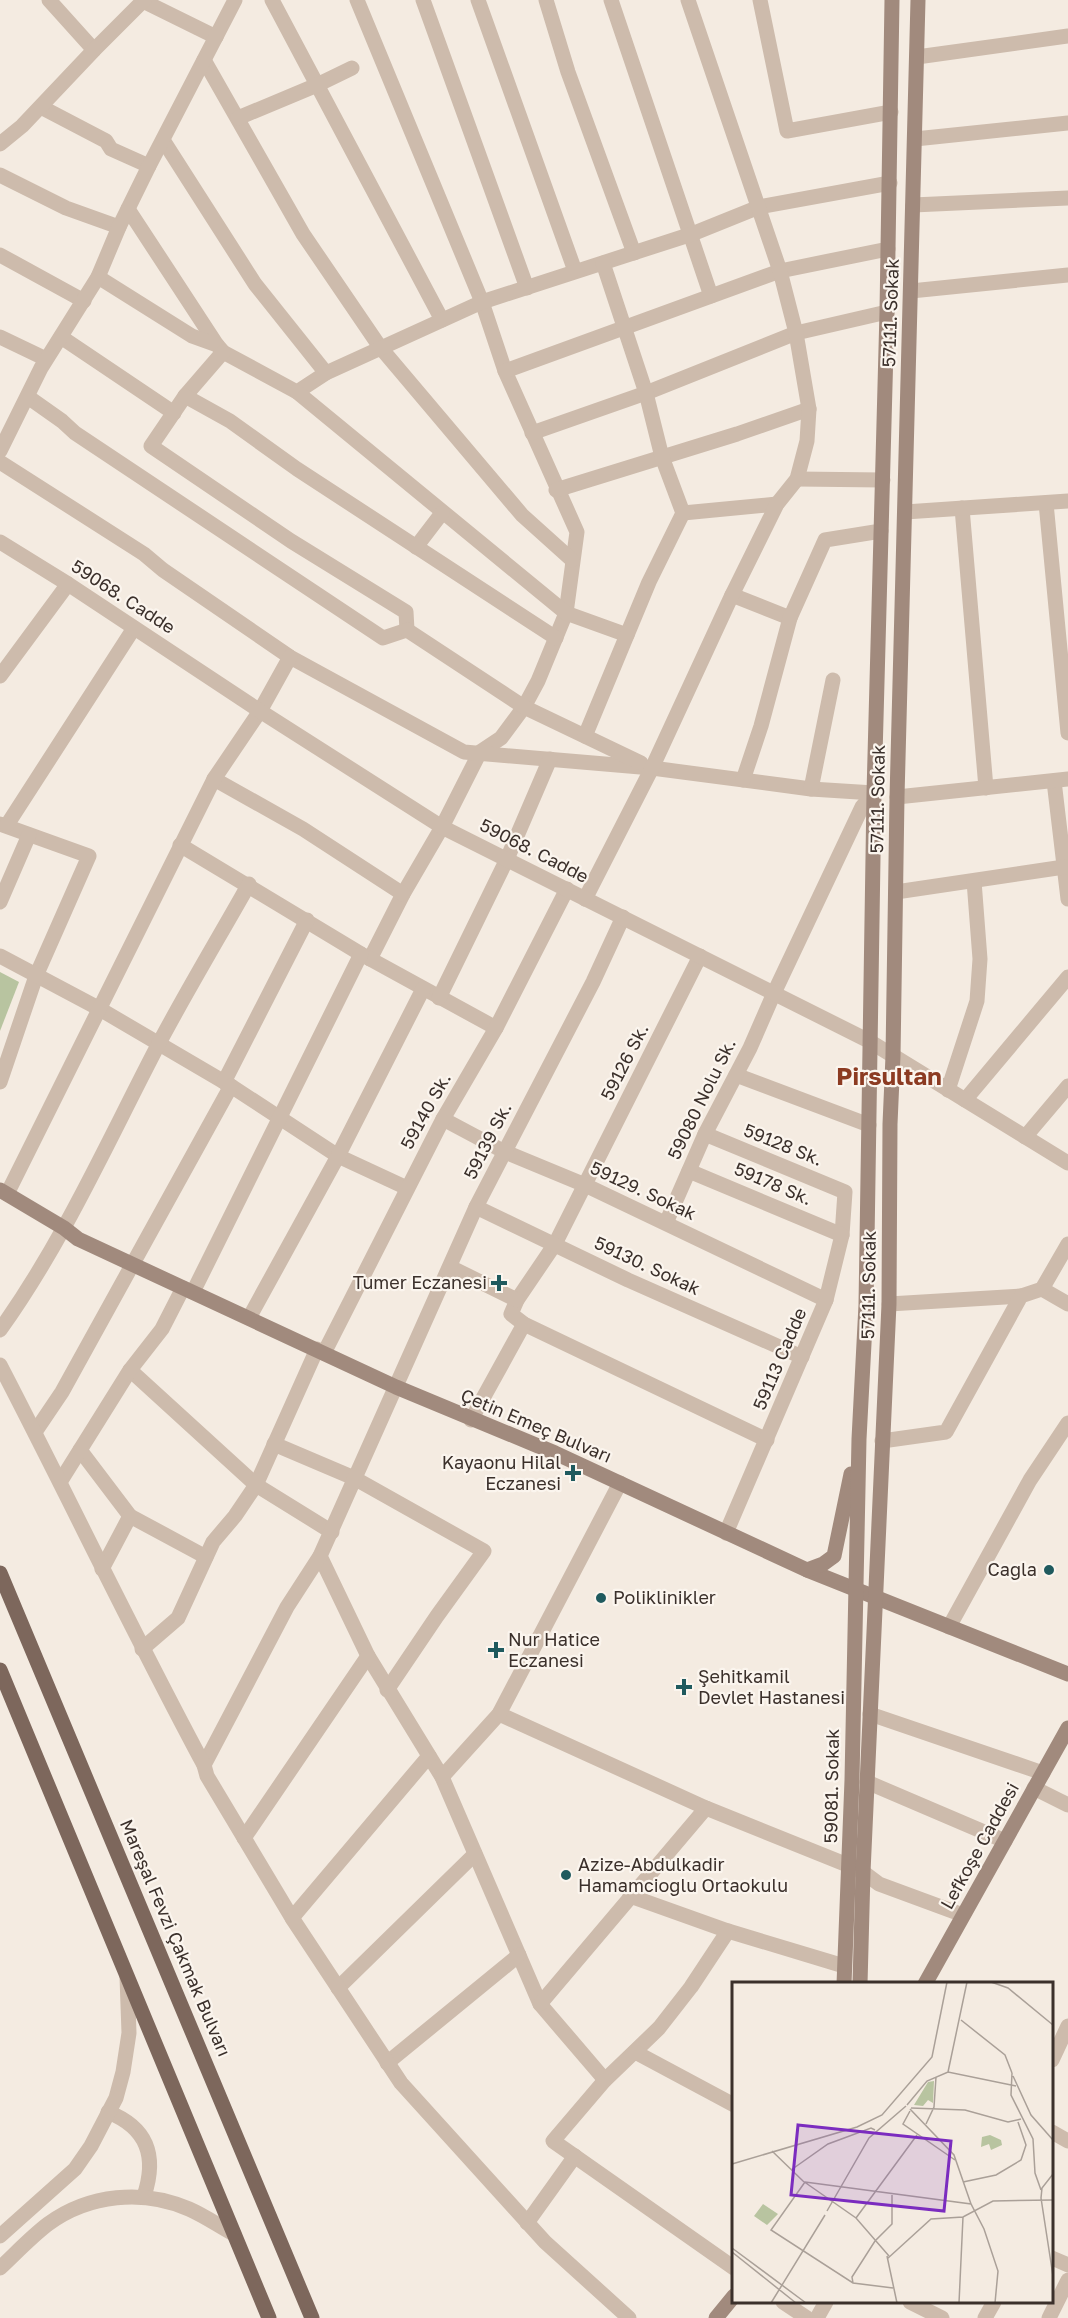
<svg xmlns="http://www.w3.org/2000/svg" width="1068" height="2318" font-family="'Golos Text',sans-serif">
<rect width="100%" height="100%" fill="#f4ebe1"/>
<polygon fill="#b8c4a0" points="0,972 19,982 0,1031"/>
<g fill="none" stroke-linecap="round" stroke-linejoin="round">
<g stroke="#cdbbac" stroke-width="15">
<polyline points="49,0 94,50"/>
<polyline points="272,0 442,320"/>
<polyline points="357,0 482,302 505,371 577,532 566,613 538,681 524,707 501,738 480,752 442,827 403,894 370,959"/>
<polyline points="423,0 527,288"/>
<polyline points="478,0 575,271"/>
<polyline points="546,0 568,72 634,253"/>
<polyline points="611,0 711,296"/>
<polyline points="760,0 787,131 891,112"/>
<polyline points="143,1 216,37"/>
<polyline points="917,57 1068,36"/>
<polyline points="204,60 303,234 380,347 522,515 572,560"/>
<polyline points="41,107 106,141 111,149 149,166"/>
<polyline points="238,118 317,85 352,68"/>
<polyline points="915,139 1068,123"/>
<polyline points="163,140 255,284 326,373"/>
<polyline points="0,175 66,208 119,227"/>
<polyline points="913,205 1068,198"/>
<polyline points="128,209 217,345"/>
<polyline points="0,255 84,301"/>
<polyline points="98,277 192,336 217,345 223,352 297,392 326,373 482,302 692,234 759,207 890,183"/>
<polyline points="911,291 1068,275"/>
<polyline points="0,337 46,359"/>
<polyline points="61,337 174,413"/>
<polyline points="223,352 185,396 151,446 291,541 406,612 407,630"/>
<polyline points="505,371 780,271 888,249"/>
<polyline points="297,392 566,613 627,635"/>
<polyline points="185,396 230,421 297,469 556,638"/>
<polyline points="28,397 62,421 75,433 383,638 407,630"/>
<polyline points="532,433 646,393 796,333 887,312"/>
<polyline points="0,462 144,554 163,570 290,657 464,752 652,768 811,789 874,793"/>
<polyline points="797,479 883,480"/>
<polyline points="556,490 737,434 809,409"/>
<polyline points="1046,503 1068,733"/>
<polyline points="962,508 986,788"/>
<polyline points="905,512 1068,501"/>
<polyline points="683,513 777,504"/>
<polyline points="416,547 442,513"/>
<polyline points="732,595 790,618"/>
<polyline points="407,630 524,707 641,763"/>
<polyline points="0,676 68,584"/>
<polyline points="585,736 649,582 683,513 662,457 646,393 603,263"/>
<polyline points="214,779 303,829 403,894"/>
<polyline points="743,780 761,726 790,618 825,540 881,531"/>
<polyline points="1054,781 1068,899"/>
<polyline points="811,789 833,680"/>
<polyline points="0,824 89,856 36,976 0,1082"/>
<polyline points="7,825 134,628"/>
<polyline points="180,845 361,954 496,1028"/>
<polyline points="896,892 1064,867"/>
<polyline points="585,899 652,768 732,595 777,504 797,479 807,441 809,409 796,333 780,271 688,0"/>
<polyline points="0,902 29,835"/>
<polyline points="0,956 98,1008 231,1086 338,1156 407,1188"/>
<polyline points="700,956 555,1244 517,1300 511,1314 524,1324 767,1440"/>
<polyline points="439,998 507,859 550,759"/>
<polyline points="736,1075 869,1125"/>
<polyline points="224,1082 307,920"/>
<polyline points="948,1090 977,1001 980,959 974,881"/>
<polyline points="965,1100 1068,977"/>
<polyline points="443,1119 503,1151 585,1185 826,1300"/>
<polyline points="705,1134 845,1192 842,1235 826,1300 726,1533"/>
<polyline points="1025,1137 1068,1086"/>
<polyline points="689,1171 842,1235"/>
<polyline points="7,1194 214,779 260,711 290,657"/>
<polyline points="476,1207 628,1280 802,1357"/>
<polyline points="666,1223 705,1134 750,1048 774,993 862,807 874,793"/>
<polyline points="450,1267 517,1300"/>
<polyline points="1042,1289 1068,1304"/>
<polyline points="193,1292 361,954"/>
<polyline points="889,1304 1021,1296"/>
<polyline points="249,1318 338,1156 423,989"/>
<path d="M0,1330c63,-88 107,-187 157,-283 29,-55 61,-108 92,-163"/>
<polyline points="324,1353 443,1119 496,1028 567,889"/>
<polyline points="130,1370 256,1485 332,1532"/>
<polyline points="471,1420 524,1324"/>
<polyline points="35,1432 62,1392 231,1086"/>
<polyline points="882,1441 946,1432 1021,1296 1042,1289 1068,1244"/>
<polyline points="274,1444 354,1478 484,1551 437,1616 387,1690"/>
<polyline points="80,1450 130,1516"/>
<polyline points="60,1482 130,1370 162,1329 183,1288"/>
<polyline points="320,1556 368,1656 442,1777 540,2004 605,2080"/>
<polyline points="102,1569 130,1516 206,1557"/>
<polyline points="949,1627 1030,1480 1068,1423"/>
<polyline points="142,1649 178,1618 213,1542 235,1516 256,1485 317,1349"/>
<polyline points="499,1714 706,1808 850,1866 863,1872 879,1884 963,1915"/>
<polyline points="870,1714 1043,1773"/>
<polyline points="204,1765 287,1607 320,1556 476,1207 593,982 623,917"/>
<polyline points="442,1777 499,1714 620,1483"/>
<polyline points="867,1782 1005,1841"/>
<polyline points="1034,1788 1068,1805"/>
<polyline points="244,1838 368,1656"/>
<polyline points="630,1896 728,1931 844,1966"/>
<polyline points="292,1918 429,1756"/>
<polyline points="728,1931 691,1987 659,2028 605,2080 553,2141 734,2268"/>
<polyline points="338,1988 475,1854"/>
<polyline points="540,2004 706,1808"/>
<polyline points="635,2052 734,2105"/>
<polyline points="1052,2060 1068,2026"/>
<polyline points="387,2063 519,1955"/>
<path d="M108,2112c40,16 49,45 36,84"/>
<polyline points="1052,2132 1068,2141"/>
<polyline points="527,2223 575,2156"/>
<polyline points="0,2236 75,2169 91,2146 116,2098 123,2072 129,2033 127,1977"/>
<path d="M0,2268c16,-15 31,-31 48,-44 41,-30 95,-35 141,-15 16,7 30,17 45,25"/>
<polyline points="783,2302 807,2318"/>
<polyline points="910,2302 942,2318"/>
<polyline points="817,2318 826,2302"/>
<polyline points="985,2318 994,2302"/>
<polyline points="1049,2318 1068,2280"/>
</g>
<g stroke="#cdbbac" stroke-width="15">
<polyline points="0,144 22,126 94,50 144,0"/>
<polyline points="0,451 41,368 98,277 119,227 149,166 235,0"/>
<polyline points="0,542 68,584 260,711 442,827 869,1041 1068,1163"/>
<polyline points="897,797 1068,779"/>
<path d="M0,1365c69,133 133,268 204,400l3,11 85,142 109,165 144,159 84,76"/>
<polyline points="1052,2258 1068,2265"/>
</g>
<g stroke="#a18a7d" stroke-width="15">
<polyline points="0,1190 64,1228 78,1239 396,1387 555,1453 807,1570 1068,1674"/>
<polyline points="807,1570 823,1564 834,1556 851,1474"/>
<polyline points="844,1984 852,1780 859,1439 866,1305 874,793 887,312 892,0"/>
<polyline points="860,1984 863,1872 889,1304 890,1124 893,1056 897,797 918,0"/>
<polyline points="925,1984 1068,1728"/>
<polyline points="716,2318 734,2296"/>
</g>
<g stroke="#7d675c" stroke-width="15">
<polyline points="0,1573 312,2318"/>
<polyline points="0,1670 269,2318"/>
</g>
</g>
<g fill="#1f5a5e" stroke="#fbf5ee" stroke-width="2">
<path d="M496 1274h6v6h6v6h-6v6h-6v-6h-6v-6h6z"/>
<path d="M570 1464h6v6h6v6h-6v6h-6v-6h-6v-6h6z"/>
<circle cx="1049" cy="1570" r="6"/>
<circle cx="601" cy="1598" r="6"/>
<path d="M493 1641h6v6h6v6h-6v6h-6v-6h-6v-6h6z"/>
<path d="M681 1678h6v6h6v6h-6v6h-6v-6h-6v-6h6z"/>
<circle cx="566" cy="1875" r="6"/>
</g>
<g text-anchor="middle" stroke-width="4.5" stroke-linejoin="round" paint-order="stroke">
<g font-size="18" fill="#3b302b" stroke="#fbf5ee">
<text transform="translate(891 313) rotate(-88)" y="6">57111. Sokak</text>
<text transform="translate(123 597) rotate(33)" y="6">59068. Cadde</text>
<text transform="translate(878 799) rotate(-89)" y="6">57111. Sokak</text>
<text transform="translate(534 851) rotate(27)" y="6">59068. Cadde</text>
<text transform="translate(625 1062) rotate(-63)" y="6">59126 Sk.</text>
<text transform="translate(702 1099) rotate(-64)" y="6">59080 Nolu Sk.</text>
<text transform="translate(426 1111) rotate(-61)" y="6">59140 Sk.</text>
<text transform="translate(488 1141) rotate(-63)" y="6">59139 Sk.</text>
<text transform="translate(783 1145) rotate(22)" y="6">59128 Sk.</text>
<text transform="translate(773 1184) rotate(23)" y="6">59178 Sk.</text>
<text transform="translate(643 1191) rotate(25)" y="6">59129. Sokak</text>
<text transform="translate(647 1266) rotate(25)" y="6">59130. Sokak</text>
<text transform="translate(869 1285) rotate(-89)" y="6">57111. Sokak</text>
<text transform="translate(780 1359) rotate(-67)" y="6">59113 Cadde</text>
<text transform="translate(536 1426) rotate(23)" y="6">Çetin Emeç Bulvarı</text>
<text transform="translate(832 1786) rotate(-89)" y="6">59081. Sokak</text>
<text transform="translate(980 1846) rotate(-61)" y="6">Lefkoşe Caddesi</text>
<text transform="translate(175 1938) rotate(67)" y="6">Mareşal Fevzi Çakmak Bulvarı</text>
</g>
<g font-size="18" fill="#3b302b" stroke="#fbf5ee" text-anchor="start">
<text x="487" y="1289" text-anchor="end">Tumer Eczanesi</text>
<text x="561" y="1469" text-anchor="end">Kayaonu Hilal<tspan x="561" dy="21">Eczanesi</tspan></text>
<text x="1037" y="1576" text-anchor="end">Cagla</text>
<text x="613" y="1604">Poliklinikler</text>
<text x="508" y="1646">Nur Hatice<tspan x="508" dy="21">Eczanesi</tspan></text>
<text x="698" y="1683">Şehitkamil<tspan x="698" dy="21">Devlet Hastanesi</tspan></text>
<text x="578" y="1871">Azize-Abdulkadir<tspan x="578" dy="21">Hamamcioglu Ortaokulu</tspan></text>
</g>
<g font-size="24" font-weight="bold" fill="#8c3b22" stroke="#fbf5ee">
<text x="889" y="1085">Pirsultan</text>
</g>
</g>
<g transform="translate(732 1982)">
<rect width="321" height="321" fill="#f4ebe1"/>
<path d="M202,99l-1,22 -5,-3 -5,6 -9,-1 14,-23zM258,153l11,5 1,5 -11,5 -2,-6 -8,3 1,-10zM31,222l15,10 -11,11 -13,-9z" fill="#b8c4a0"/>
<path fill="none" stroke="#aaa098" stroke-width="1.5" d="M259,0l17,6 45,37M229,38l44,35 7,18M216,90l19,-90M280,91l-1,22 22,44 2,34 6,17M281,94l18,39 22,25M175,123l20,-24 21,-9 68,14M179,126l54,2 43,12 13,-3M178,127l44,46 17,49M178,129l-7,13 52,36M194,142l8,-17 2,-30M40,169l31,30 53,37 33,38M0,182l125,-37 25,-12 50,-58 15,-75M59,188l37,-26 43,-16 4,2M321,192l-11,14 -1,10 12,78M73,200l-34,48 82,53 40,5M73,200l166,22 13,25 14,42 -3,32M231,200l33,-7 25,-15 5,-15 -8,-23M95,229l42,-73 37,-32M124,236l61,-83M0,266l74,55M0,270l64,51M155,274l10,47M155,277l44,-40 32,-2 30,-16 60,-1M121,301l-1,-6 23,-36 17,-17v-29M39,321l54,-88M227,321l4,-86"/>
<path fill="#7b2cbf" fill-opacity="0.15" stroke="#7b2cbf" stroke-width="3" d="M66,143l153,16 -7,70 -153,-16z"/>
<rect width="321" height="321" fill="none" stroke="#3b302b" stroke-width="3"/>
</g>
</svg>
